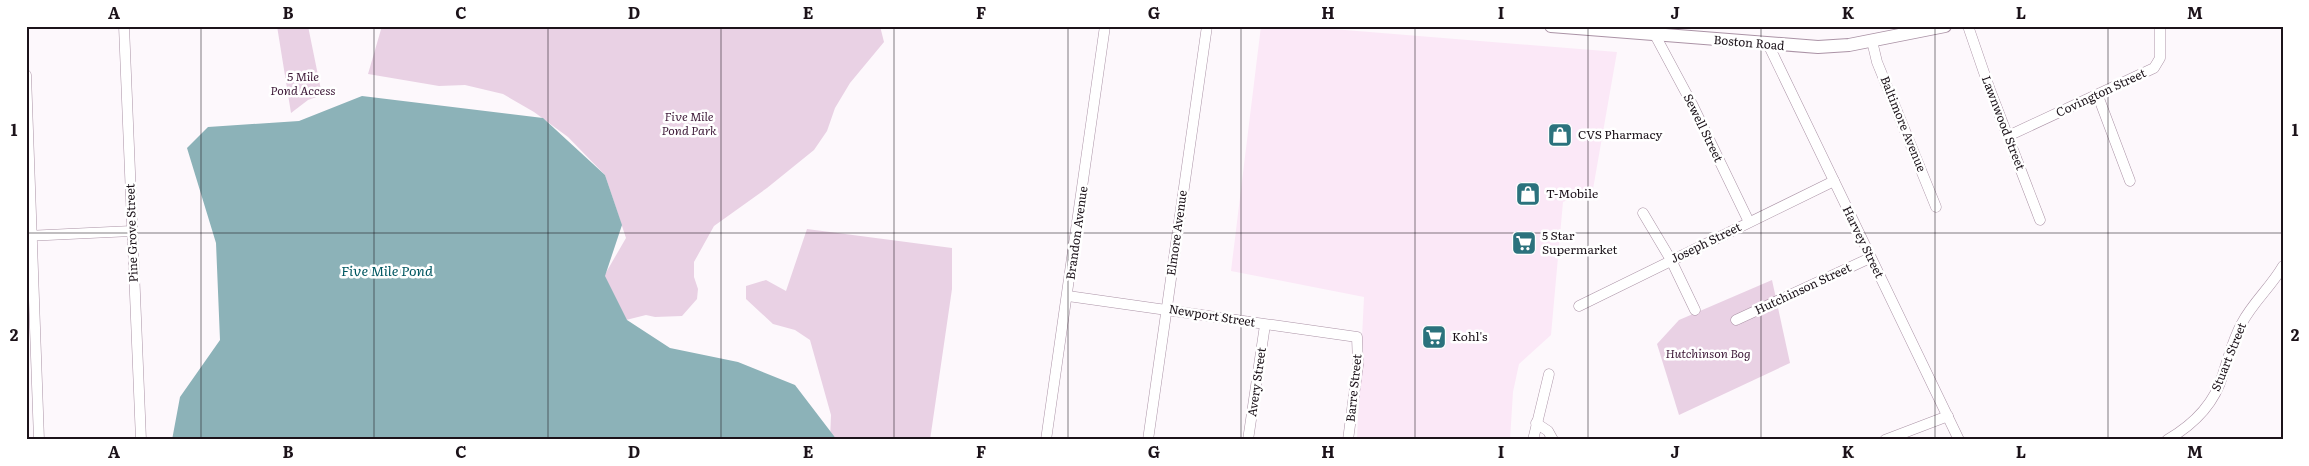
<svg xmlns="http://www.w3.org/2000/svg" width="2309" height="466" font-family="Literata,serif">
<rect width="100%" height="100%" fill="#fdf8fc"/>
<polygon fill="#fbe8f7" points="1261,26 1296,26 1617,52 1593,189 1563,202 1551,335 1519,364 1513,392 1510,440 1382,440 1357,438 1364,297 1231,271"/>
<g fill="#e9d1e4">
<polygon points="277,26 308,26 322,95 308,100 291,113"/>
<polygon points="382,26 880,26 884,42 850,83 835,108 827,131 814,150 767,188 714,226 694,262 694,277 698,289 697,299 682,316 655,317 646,315 626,320 614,303 604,276 626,238 605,175 568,137 534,112 503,94 465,85 439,86 368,74"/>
<polygon points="807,229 952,248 952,289 930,440 830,440 831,415 810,340 795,330 773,324 746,299 746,286 766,280 786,291"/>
<polygon points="1772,280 1790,363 1679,415 1657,344 1679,320"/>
</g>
<polygon fill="#8cb2b8" points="362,96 543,118 605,175 622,225 605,276 627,320 670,348 738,362 795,385 837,440 172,440 180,397 220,340 216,243 187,148 208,127 299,121"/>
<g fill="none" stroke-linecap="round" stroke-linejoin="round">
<defs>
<g id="minor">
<polyline points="124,26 141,440"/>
<polyline points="1968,26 1990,90 2040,220"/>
<polyline points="1655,35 1692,104 1749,222"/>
<polyline points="1872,41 1877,62 1936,207"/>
<polyline points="1768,44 1959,440"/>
<polyline points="26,75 39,440"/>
<polyline points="2098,96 2130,181"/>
<polyline points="2008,136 2154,68 2160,58 2160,26"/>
<polyline points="1643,213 1671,260 1695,310"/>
<polyline points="26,236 132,231"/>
<polyline points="1068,296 1357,337 1358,365 1348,440"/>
<polyline points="1579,306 1834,181"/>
<polyline points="1736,320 1870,258"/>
<polyline points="1536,423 1548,431 1553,440"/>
<polyline points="1046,440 1105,26"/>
<polyline points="1148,440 1207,26"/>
<polyline points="1248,440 1265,325"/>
<polyline points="1533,440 1549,374"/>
<polyline points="1885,440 1948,416"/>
<path d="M2167,440c26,-15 48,-37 56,-66 6,-18 10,-35 19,-51 11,-21 29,-36 41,-57"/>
</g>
<polyline id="major" points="1551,26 1818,47 1849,45 1945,26"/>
</defs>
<use href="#minor" stroke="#ab93a6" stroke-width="11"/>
<use href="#major" stroke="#ab93a6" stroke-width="14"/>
<use href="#minor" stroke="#fff" stroke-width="10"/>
<use href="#major" stroke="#fff" stroke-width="12"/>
</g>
<path fill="none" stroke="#1c131a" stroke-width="1" stroke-opacity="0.55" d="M201,26v414M374,26v414M548,26v414M721,26v414M894,26v414M1068,26v414M1241,26v414M1415,26v414M1588,26v414M1761,26v414M1935,26v414M2108,26v414M26,233h2257"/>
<defs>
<symbol id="shop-square" viewBox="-11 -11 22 22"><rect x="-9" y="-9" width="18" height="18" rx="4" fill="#2b727d" stroke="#fff"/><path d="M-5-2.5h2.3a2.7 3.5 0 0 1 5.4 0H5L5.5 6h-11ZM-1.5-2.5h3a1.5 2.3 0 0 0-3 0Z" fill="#fff"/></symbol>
<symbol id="supermarket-square" viewBox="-11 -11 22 22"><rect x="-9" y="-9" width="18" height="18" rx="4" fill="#2b727d" stroke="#fff"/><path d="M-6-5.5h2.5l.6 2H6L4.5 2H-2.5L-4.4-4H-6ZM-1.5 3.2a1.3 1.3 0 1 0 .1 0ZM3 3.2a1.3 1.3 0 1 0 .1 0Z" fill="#fff"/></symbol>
</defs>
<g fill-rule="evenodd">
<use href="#shop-square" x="1546" y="121" width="28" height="28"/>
<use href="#shop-square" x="1514" y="180" width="28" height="28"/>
<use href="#supermarket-square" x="1510" y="229" width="28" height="28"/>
<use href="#supermarket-square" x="1420" y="323" width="28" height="28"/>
</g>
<g text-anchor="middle" stroke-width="5" stroke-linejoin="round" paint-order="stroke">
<g font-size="12" fill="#1c131a" stroke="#fff">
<text transform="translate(1749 43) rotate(5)" y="4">Boston Road</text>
<text transform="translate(2101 93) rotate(-25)" y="4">Covington Street</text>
<text transform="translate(2003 123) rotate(69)" y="4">Lawnwood Street</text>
<text transform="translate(1903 124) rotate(68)" y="4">Baltimore Avenue</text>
<text transform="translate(1703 128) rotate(64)" y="4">Sewell Street</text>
<text transform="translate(132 233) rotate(-92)" y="4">Pine Grove Street</text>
<text transform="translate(1077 233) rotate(-82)" y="4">Brandon Avenue</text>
<text transform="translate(1177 233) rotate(-82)" y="4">Elmore Avenue</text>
<text transform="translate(1863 242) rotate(64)" y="4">Harvey Street</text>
<text transform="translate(1706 243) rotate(-26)" y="4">Joseph Street</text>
<text transform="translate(1803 289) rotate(-25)" y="4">Hutchinson Street</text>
<text transform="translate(1212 316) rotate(9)" y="4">Newport Street</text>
<text transform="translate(2229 357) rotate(-68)" y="4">Stuart Street</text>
<text transform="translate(1257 382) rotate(-82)" y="4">Avery Street</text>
<text transform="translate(1354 388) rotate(-84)" y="4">Barre Street</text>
</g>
<g font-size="12" font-style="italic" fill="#3f1b39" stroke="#fff">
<text x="303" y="81">5 Mile<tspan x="303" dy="14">Pond Access</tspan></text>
<text x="689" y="121">Five Mile<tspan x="689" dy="14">Pond Park</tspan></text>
<text x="1708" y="358">Hutchinson Bog</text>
</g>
<g font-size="12" fill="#1c131a" stroke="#fff" text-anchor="start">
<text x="1578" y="139">CVS Pharmacy</text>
<text x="1546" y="198">T-Mobile</text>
<text x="1542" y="240">5 Star<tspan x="1542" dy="14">Supermarket</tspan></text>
<text x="1452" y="341">Kohl's</text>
</g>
<g font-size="14" font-style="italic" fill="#005761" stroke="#fff">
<text x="387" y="276">Five Mile Pond</text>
</g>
</g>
<rect width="2309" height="466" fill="none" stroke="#ffffff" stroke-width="55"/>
<rect x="28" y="28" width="2254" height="410" fill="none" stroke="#1c131a" stroke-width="2"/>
<g font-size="16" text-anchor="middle" font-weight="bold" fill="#1c131a">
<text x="114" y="19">A</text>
<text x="288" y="19">B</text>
<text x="461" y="19">C</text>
<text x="634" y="19">D</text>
<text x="808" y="19">E</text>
<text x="981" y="19">F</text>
<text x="1154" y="19">G</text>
<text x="1328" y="19">H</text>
<text x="1501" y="19">I</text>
<text x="1675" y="19">J</text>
<text x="1848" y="19">K</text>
<text x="2021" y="19">L</text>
<text x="2195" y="19">M</text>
<text x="14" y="136">1</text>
<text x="2295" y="136">1</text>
<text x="14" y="341">2</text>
<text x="2295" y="341">2</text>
<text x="114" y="458">A</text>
<text x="288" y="458">B</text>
<text x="461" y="458">C</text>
<text x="634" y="458">D</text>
<text x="808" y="458">E</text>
<text x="981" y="458">F</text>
<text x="1154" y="458">G</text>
<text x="1328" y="458">H</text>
<text x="1501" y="458">I</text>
<text x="1675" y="458">J</text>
<text x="1848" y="458">K</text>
<text x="2021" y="458">L</text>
<text x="2195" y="458">M</text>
</g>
</svg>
